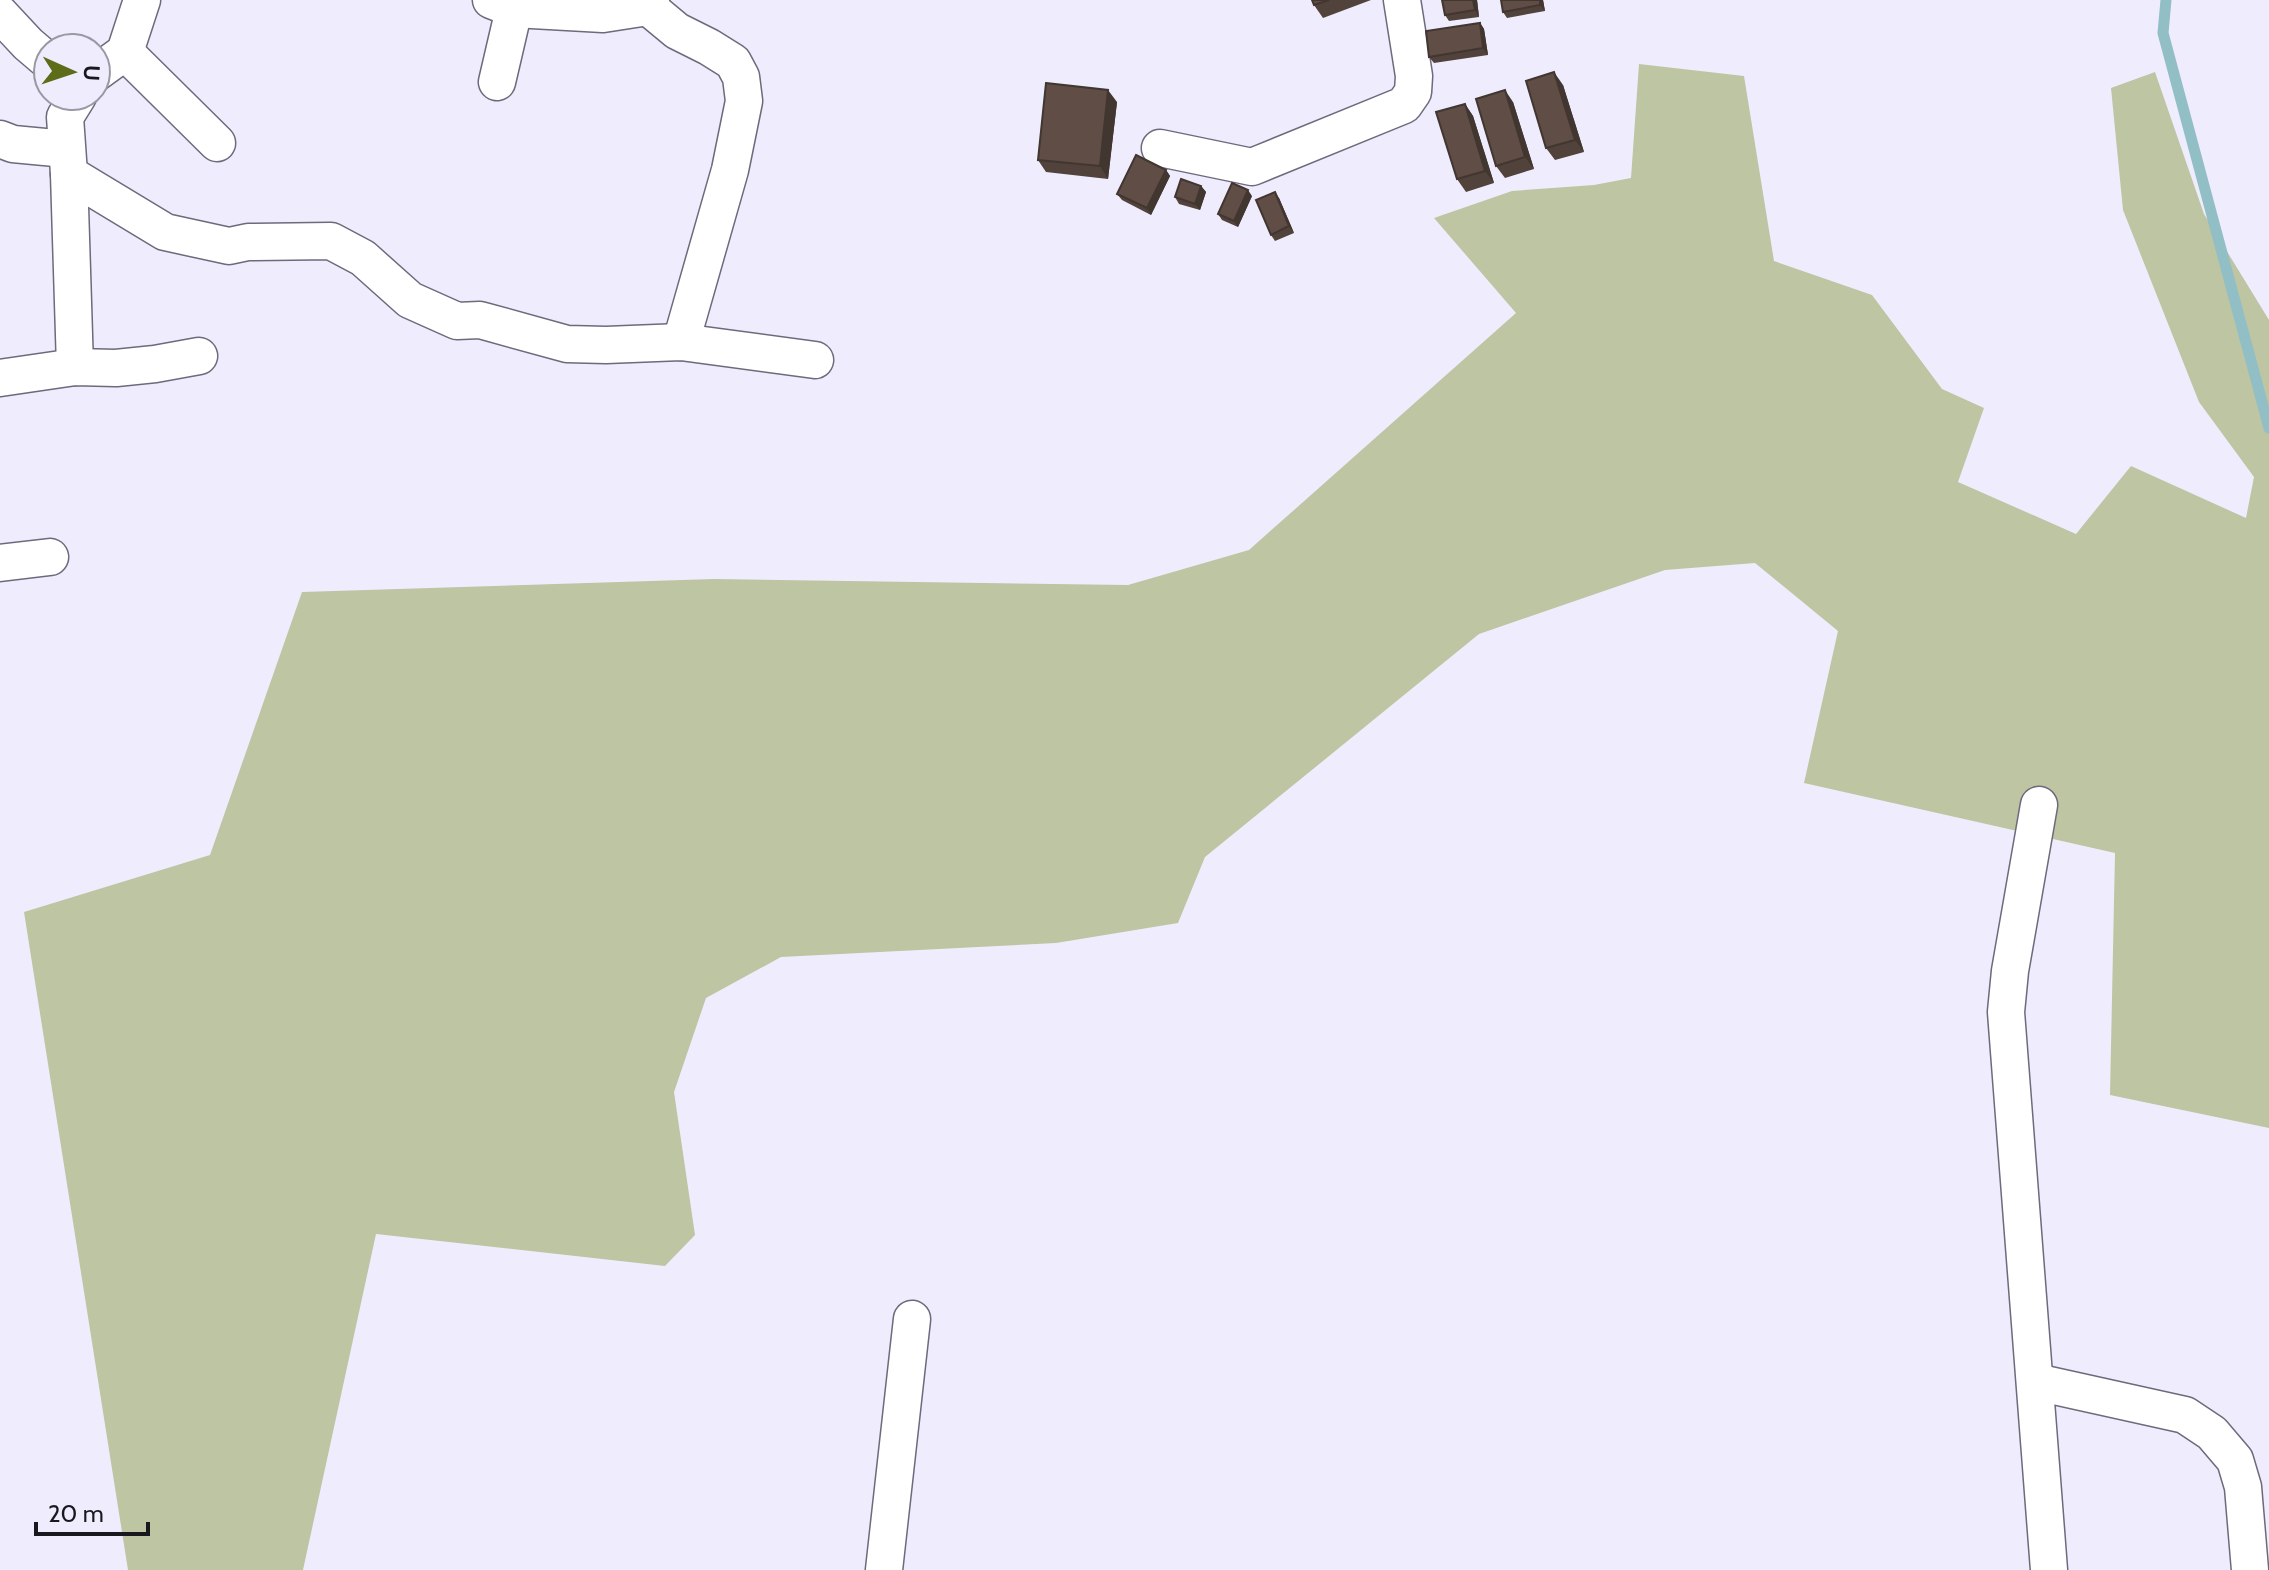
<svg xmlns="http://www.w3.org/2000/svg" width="2269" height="1570" font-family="Cabin,sans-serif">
<rect width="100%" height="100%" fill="#efedfd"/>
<polygon fill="#bec5a2" points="1639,64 1744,76 1774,261 1872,295 1942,389 1984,408 1958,482 2076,534 2131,466 2246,518 2254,477 2199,402 2123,210 2111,88 2155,72 2204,214 2269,320 2269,1128 2110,1095 2115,853 1804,783 1838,631 1755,563 1665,570 1479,634 1205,857 1178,923 1056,943 781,957 706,998 674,1092 695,1235 665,1266 376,1234 303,1570 128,1570 24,912 210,855 302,592 714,579 1128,585 1249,550 1516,313 1434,218 1512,191 1594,185 1631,178"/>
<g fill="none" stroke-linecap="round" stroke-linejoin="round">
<polyline stroke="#92bec5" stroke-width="11" points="2166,0 2163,33 2269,428"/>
<defs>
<g id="street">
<polyline points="491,0 514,9 603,14 648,7 651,0"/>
<polyline points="648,7 677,31 709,47 733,62 741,77 744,101 730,170 681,342"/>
<polyline points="0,14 28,44 48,61"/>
<polyline points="125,52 217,143"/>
<polyline points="96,73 125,52 142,0"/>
<polyline points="497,82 514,9"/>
<polyline points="0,139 13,144 66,149"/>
<polyline points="1160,148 1252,167 1404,105 1413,92 1414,76 1402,0"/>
<polyline points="69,174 165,232 229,246 248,242 331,241 363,258 410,300 457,321 480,320 567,344 606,345 681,342 815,360"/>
<polyline points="75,367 69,174 65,117 78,96"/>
<polyline points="0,378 75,367 116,368 155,364 199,356"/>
<polyline points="0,563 50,557"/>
<polyline points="2039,805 2010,971 2006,1012 2049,1570"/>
<polyline points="2036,1382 2185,1415 2212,1433 2235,1460 2243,1487 2250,1570"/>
<polyline points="884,1570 912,1319"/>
</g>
</defs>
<use href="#street" stroke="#6c6a7b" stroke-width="39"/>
<use href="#street" stroke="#fff" stroke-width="36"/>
</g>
<g fill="#52423c">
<polygon points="1312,0 1371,0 1323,18 1314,5"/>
<polygon points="1477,0 1479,17 1449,21 1445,15"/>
<polygon points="1501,0 1543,0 1545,11 1507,18 1503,12"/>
<polygon points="1480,23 1484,29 1488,55 1434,63 1429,57"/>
<polygon points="1563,85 1584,152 1555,160 1546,148"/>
<polygon points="1117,102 1108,179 1046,172 1038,160"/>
<polygon points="1513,102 1534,169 1505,178 1496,166"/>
<polygon points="1465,104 1473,116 1494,183 1466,192 1457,179"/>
<polygon points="1166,170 1170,176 1151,215 1122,200 1117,194"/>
<polygon points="1201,186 1206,192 1200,210 1179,204 1175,197"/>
<polygon points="1252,196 1238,227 1222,220 1218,214"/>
<polygon points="1279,198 1294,233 1275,241 1271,235"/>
</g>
<g fill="#423631">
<polygon points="1473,0 1477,0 1479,17 1475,10"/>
<polygon points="1540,0 1543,0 1545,11 1540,5"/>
<polygon points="1480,23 1484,29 1488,55 1483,48"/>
<polygon points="1554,72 1563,85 1584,152 1575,140"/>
<polygon points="1108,90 1117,102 1108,179 1100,166"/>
<polygon points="1505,90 1513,102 1534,169 1525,157"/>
<polygon points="1465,104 1473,116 1494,183 1485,171"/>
<polygon points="1166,170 1170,176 1151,215 1147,208"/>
<polygon points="1201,186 1206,192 1200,210 1195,204"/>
<polygon points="1248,190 1252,196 1238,227 1234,221"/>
<polygon points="1275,192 1279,198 1294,233 1289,226"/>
</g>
<g fill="#5f4d46" stroke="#423631" stroke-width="2">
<polygon points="1312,0 1329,0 1314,5"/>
<polygon points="1442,0 1473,0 1475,10 1445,15"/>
<polygon points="1501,0 1540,0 1540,5 1503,12"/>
<polygon points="1480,23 1483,48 1429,57 1426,31"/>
<polygon points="1554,72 1575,140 1546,148 1526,81"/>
<polygon points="1046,83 1108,90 1100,166 1038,160"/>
<polygon points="1505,90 1525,157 1496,166 1476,99"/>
<polygon points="1465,104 1485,171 1457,179 1436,112"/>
<polygon points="1136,155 1166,170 1147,208 1117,194"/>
<polygon points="1181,179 1201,186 1195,204 1175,197"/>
<polygon points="1232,183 1248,190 1234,221 1218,214"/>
<polygon points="1275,192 1289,226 1271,235 1256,200"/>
</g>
<g transform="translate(72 72) rotate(93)"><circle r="38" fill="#efedfd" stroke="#9998a4" stroke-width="2"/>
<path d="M0-6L14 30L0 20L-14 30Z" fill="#5c6c18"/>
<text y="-12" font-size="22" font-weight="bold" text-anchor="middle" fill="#19181f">U</text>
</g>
<path d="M36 1522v12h112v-12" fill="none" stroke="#19181f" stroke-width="4"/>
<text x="48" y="1522" font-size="24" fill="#19181f" stroke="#efedfd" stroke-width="6" paint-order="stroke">20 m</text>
</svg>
